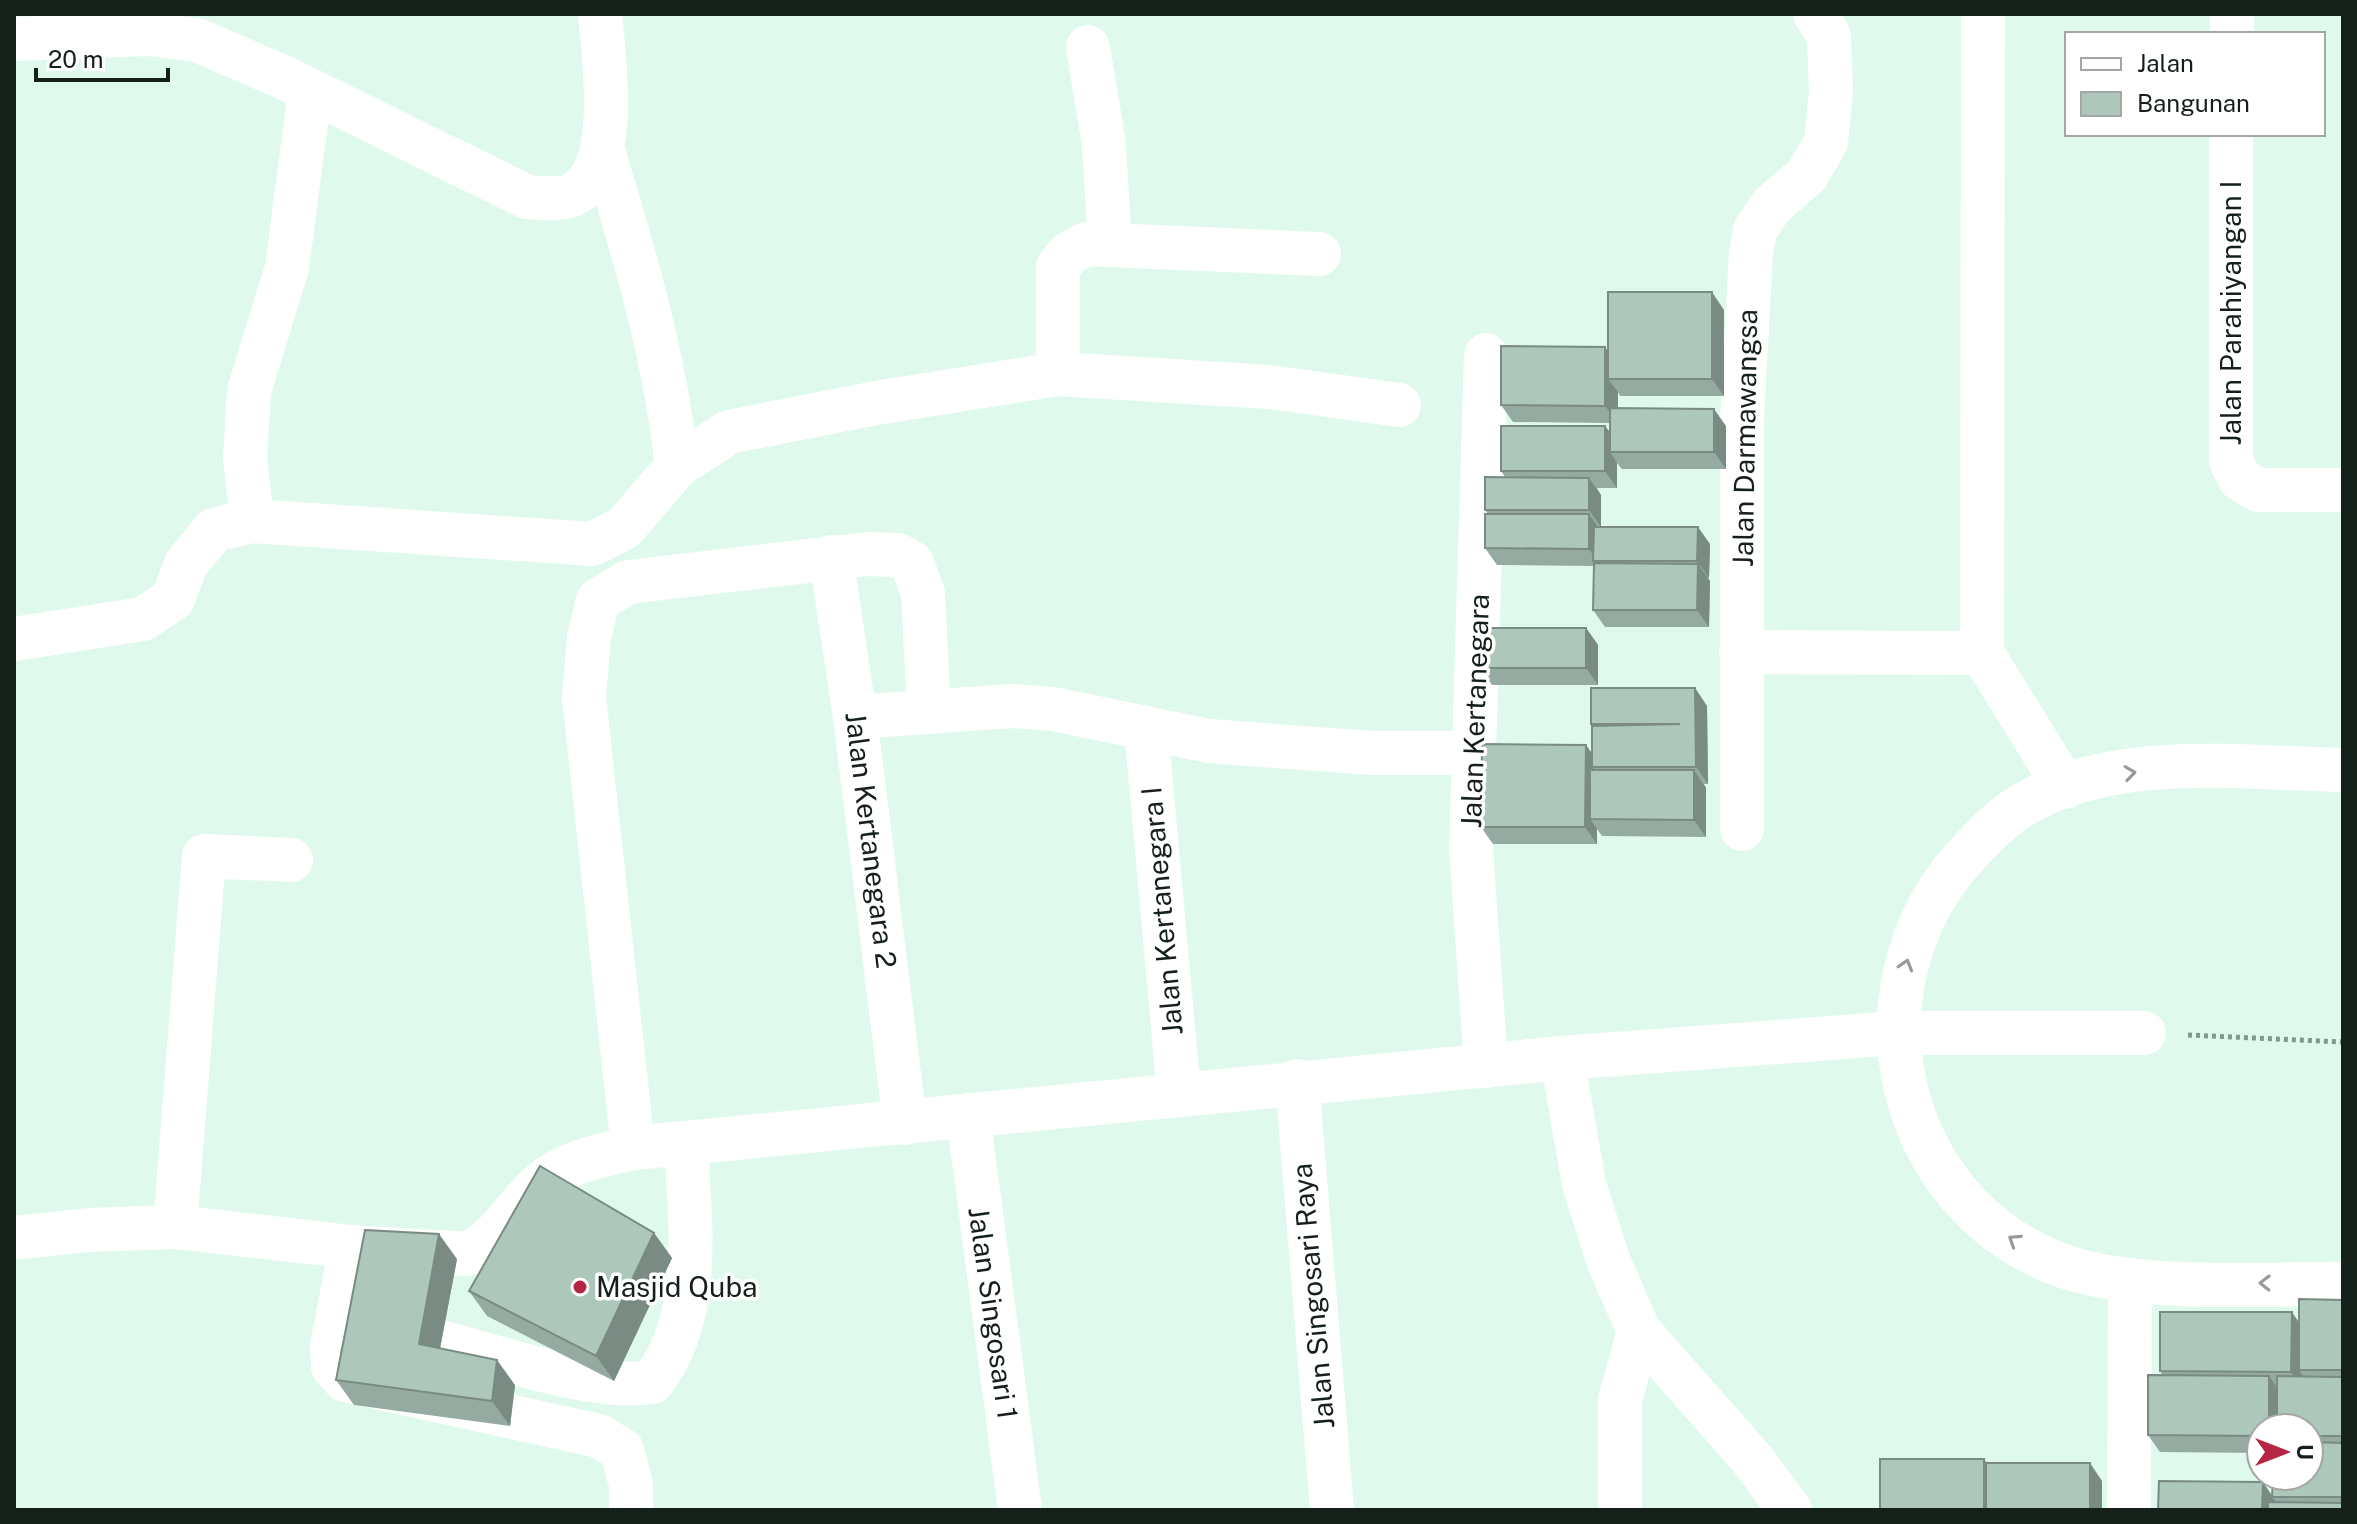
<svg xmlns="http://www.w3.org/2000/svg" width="2357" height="1524" font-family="'Public Sans',sans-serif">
<rect width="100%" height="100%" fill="#dffaed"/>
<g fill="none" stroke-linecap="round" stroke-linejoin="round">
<polyline stroke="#83978d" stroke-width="5" stroke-dasharray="4 4" stroke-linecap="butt" points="2188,1035 2343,1042"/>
<g stroke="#fff" stroke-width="44">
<polyline points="1983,14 1982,653 2065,787"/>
<polyline points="2232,34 2232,14"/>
<path d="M14,39l134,-5 49,6 88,38 242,119c14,1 37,4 49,-4 44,-27 28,-134 24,-179"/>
<polyline points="1088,47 1104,145 1110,244"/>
<polyline points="2231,134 2231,461 2240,479 2258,490 2343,490"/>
<path d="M603,151c32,105 62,206 74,315"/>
<polyline points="1486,355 1471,848 1486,1066"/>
<polyline points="1058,374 1058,267 1068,254 1086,244 1319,254"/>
<polyline points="252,521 245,458 249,391 287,268 310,91"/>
<polyline points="831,557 855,717 905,1123"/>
<polyline points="14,639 143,619 173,599 186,564 214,530 252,521 592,544 624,528 677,466 729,432 876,403 1058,374 1269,387 1399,405"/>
<polyline points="1741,652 1982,653"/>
<polyline points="855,717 1011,706 1053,709 1209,741 1371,753 1472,753"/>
<polyline points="1146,728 1179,1094"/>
<path d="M2343,770c-101,-2 -223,-19 -315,32 -21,11 -39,29 -55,46 -124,125 -88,342 77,413 77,33 207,22 293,23"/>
<polyline points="1742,829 1742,419 1751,253 1755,230 1772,205 1807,175 1826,142 1831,92 1829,36 1815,14"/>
<polyline points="1562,1058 1584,1184 1608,1260 1639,1331 1752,1459 1790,1510"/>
<polyline points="1297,1081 1332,1510"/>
<polyline points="968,1115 1020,1510"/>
<polyline points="633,1148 584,697 589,637 598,600 628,582 867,554 898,555 912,563 923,593 929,711"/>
<polyline points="175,1227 204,856 291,860"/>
<path d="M14,1238l74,-8 87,-3 176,20 116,7c34,-15 49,-51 77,-73 25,-20 59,-26 89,-33l929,-90 335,-25h247"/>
<polyline points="351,1247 332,1346 333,1367 345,1380 599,1436 622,1450 631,1485 631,1510"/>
<path d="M444,1343c58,15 150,48 208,39 51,-64 38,-159 34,-237"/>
<polyline points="1620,1510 1620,1400 1639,1331"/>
<polyline points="2129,1510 2130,1281"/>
</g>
</g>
<g fill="#95aba1">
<polygon points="1724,310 1724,396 1620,396 1618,392 1618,408 1726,426 1726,469 1622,469 1617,463 1617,488 1597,488 1601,495 1601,527 1710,544 1709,578 1708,578 1710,581 1709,627 1605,627 1593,610 1594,566 1497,565 1485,548 1488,514 1485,510 1505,477 1501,471 1605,426 1610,432 1610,423 1513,422 1501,405 1608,351"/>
<polygon points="1586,628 1598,645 1598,685 1492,685 1480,668"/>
<polygon points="1695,688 1707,706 1708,784 1704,784 1706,788 1706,837 1602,836 1597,829 1597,844 1493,844 1481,827 1586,745 1592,754 1592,726 1591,724"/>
<polygon points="654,1233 672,1258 614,1381 487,1316 469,1291"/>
<polygon points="457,1259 440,1349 515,1385 510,1426 354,1405 336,1380"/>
<polygon points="2343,1300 2343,1510 2158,1510 2272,1495 2309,1476 2309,1428 2261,1428 2261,1453 2160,1452 2148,1435 2163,1376 2160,1371 2299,1322"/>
</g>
<g fill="#798b83">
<polygon points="1712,292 1724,310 1724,396 1712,379"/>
<polygon points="1605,347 1618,364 1608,379 1618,392 1618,423 1605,406"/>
<polygon points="1714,409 1726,426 1726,469 1714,452"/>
<polygon points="1605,426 1617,443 1610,452 1617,463 1617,488 1605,471"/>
<polygon points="1589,478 1601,495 1601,527 1589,510"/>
<polygon points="1589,514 1601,531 1597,561 1589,549"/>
<polygon points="1698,527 1710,544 1709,578 1697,561"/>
<polygon points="1698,564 1710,581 1709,627 1697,610"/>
<polygon points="1586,628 1598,645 1598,685 1586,668"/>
<polygon points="1695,688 1707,706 1708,784 1696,767"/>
<polygon points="1586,745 1598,762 1592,767 1598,775 1590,819 1597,829 1597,844 1585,827"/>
<polygon points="1694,770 1706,788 1706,837 1694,820"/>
<polygon points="654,1233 672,1258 614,1381 596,1356"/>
<polygon points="439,1234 457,1259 436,1369 419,1344"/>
<polygon points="2292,1312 2304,1330 2299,1370 2303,1377 2303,1389 2291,1372"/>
<polygon points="497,1360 515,1385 510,1426 492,1401"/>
<polygon points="2269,1376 2281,1393 2281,1428 2269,1428"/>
<polygon points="1984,1459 1996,1476 1996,1510 1984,1510"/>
<polygon points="2090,1463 2102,1481 2102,1510 2090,1510"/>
<polygon points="2263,1482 2273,1497 2272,1497 2275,1501 2275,1510 2262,1510"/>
</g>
<g fill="#adc7bb" stroke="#798b83" stroke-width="2">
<rect x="1608" y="292" width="104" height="87"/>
<polygon points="1501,346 1605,347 1605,406 1501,405"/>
<polygon points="1610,408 1714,409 1714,452 1610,452"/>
<rect x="1501" y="426" width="104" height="45"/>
<polygon points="1485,477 1589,478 1589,510 1485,510"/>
<polygon points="1485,514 1589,514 1589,549 1485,548"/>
<polygon points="1594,527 1698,527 1697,561 1593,561"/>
<polygon points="1594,563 1698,564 1697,610 1593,610"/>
<rect x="1480" y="628" width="106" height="40"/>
<polygon points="1591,688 1695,688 1696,767 1592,767 1592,726 1680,724 1591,724"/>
<polygon points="1482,744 1586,745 1585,827 1481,827"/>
<polygon points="1590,770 1694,770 1694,820 1590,819"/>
<polygon points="540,1166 654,1233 596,1356 469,1291"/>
<polygon points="365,1230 439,1234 419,1344 497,1360 492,1401 336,1380"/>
<polygon points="2299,1299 2343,1300 2343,1370 2299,1370"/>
<polygon points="2160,1312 2292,1312 2291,1372 2160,1371"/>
<polygon points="2148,1375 2269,1376 2269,1428 2261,1428 2261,1436 2148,1435"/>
<polygon points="2277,1376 2343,1377 2343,1436 2309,1436 2309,1428 2277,1428"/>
<polygon points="2309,1442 2343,1443 2343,1497 2272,1497 2273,1476 2309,1476"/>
<rect x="1880" y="1459" width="104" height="51"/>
<rect x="1986" y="1463" width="104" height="47"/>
<polygon points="2159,1481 2263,1482 2262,1510 2158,1510"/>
<polygon points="2268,1502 2343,1503 2343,1510 2268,1510"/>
</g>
<defs><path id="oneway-chevron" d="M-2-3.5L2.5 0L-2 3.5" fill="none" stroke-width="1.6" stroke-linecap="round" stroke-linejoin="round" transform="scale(2)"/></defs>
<g stroke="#969b98">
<use href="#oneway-chevron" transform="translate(2130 773) rotate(-8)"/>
<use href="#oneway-chevron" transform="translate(1906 965) rotate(-73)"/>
<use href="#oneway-chevron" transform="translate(2014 1240) rotate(-147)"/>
<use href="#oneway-chevron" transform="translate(2265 1283) rotate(-179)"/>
</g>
<circle fill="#b62543" stroke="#fff" stroke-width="3" cx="580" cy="1287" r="8"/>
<g text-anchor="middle" stroke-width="7" stroke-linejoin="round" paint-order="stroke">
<g font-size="28" fill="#16201b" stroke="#fff">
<text transform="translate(2231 313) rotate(-90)" y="10">Jalan Parahiyangan I</text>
<text transform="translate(1745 438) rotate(-89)" y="10">Jalan Darmawangsa</text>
<text transform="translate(1475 711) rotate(-88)" y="10">Jalan Kertanegara</text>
<text transform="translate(871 840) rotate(83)" y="10">Jalan Kertanegara 2</text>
<text transform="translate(1162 911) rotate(-95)" y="10">Jalan Kertanegara I</text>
<text transform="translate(1313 1296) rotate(-95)" y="10">Jalan Singosari Raya</text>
<text transform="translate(993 1313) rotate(82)" y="10">Jalan Singosari 1</text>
</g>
<g font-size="28" fill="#16201b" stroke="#fff" text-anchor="start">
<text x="596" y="1297">Masjid Quba</text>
</g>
</g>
<rect width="2357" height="1524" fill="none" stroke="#16201b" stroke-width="32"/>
<rect x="2065" y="32" width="260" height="104" fill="#ffffff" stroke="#a2a6a4" stroke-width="2"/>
<rect x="2081" y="58" width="40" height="12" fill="#ffffff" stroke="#a2a6a4" stroke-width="2"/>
<text x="2137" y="72" font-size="24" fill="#16201b">Jalan</text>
<rect x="2081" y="92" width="40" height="24" fill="#adc7bb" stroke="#a2a6a4" stroke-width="2"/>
<text x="2137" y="112" font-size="24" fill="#16201b">Bangunan</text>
<g transform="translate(2285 1452) rotate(90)"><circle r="38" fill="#ffffff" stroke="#a2a6a4" stroke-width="2"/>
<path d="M0-6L14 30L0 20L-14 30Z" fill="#b62543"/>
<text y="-12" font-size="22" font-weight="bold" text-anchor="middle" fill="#16201b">U</text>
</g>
<path d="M36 68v12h132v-12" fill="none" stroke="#16201b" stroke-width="4"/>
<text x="48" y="68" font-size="24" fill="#16201b" stroke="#ffffff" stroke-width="6" paint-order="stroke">20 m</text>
</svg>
